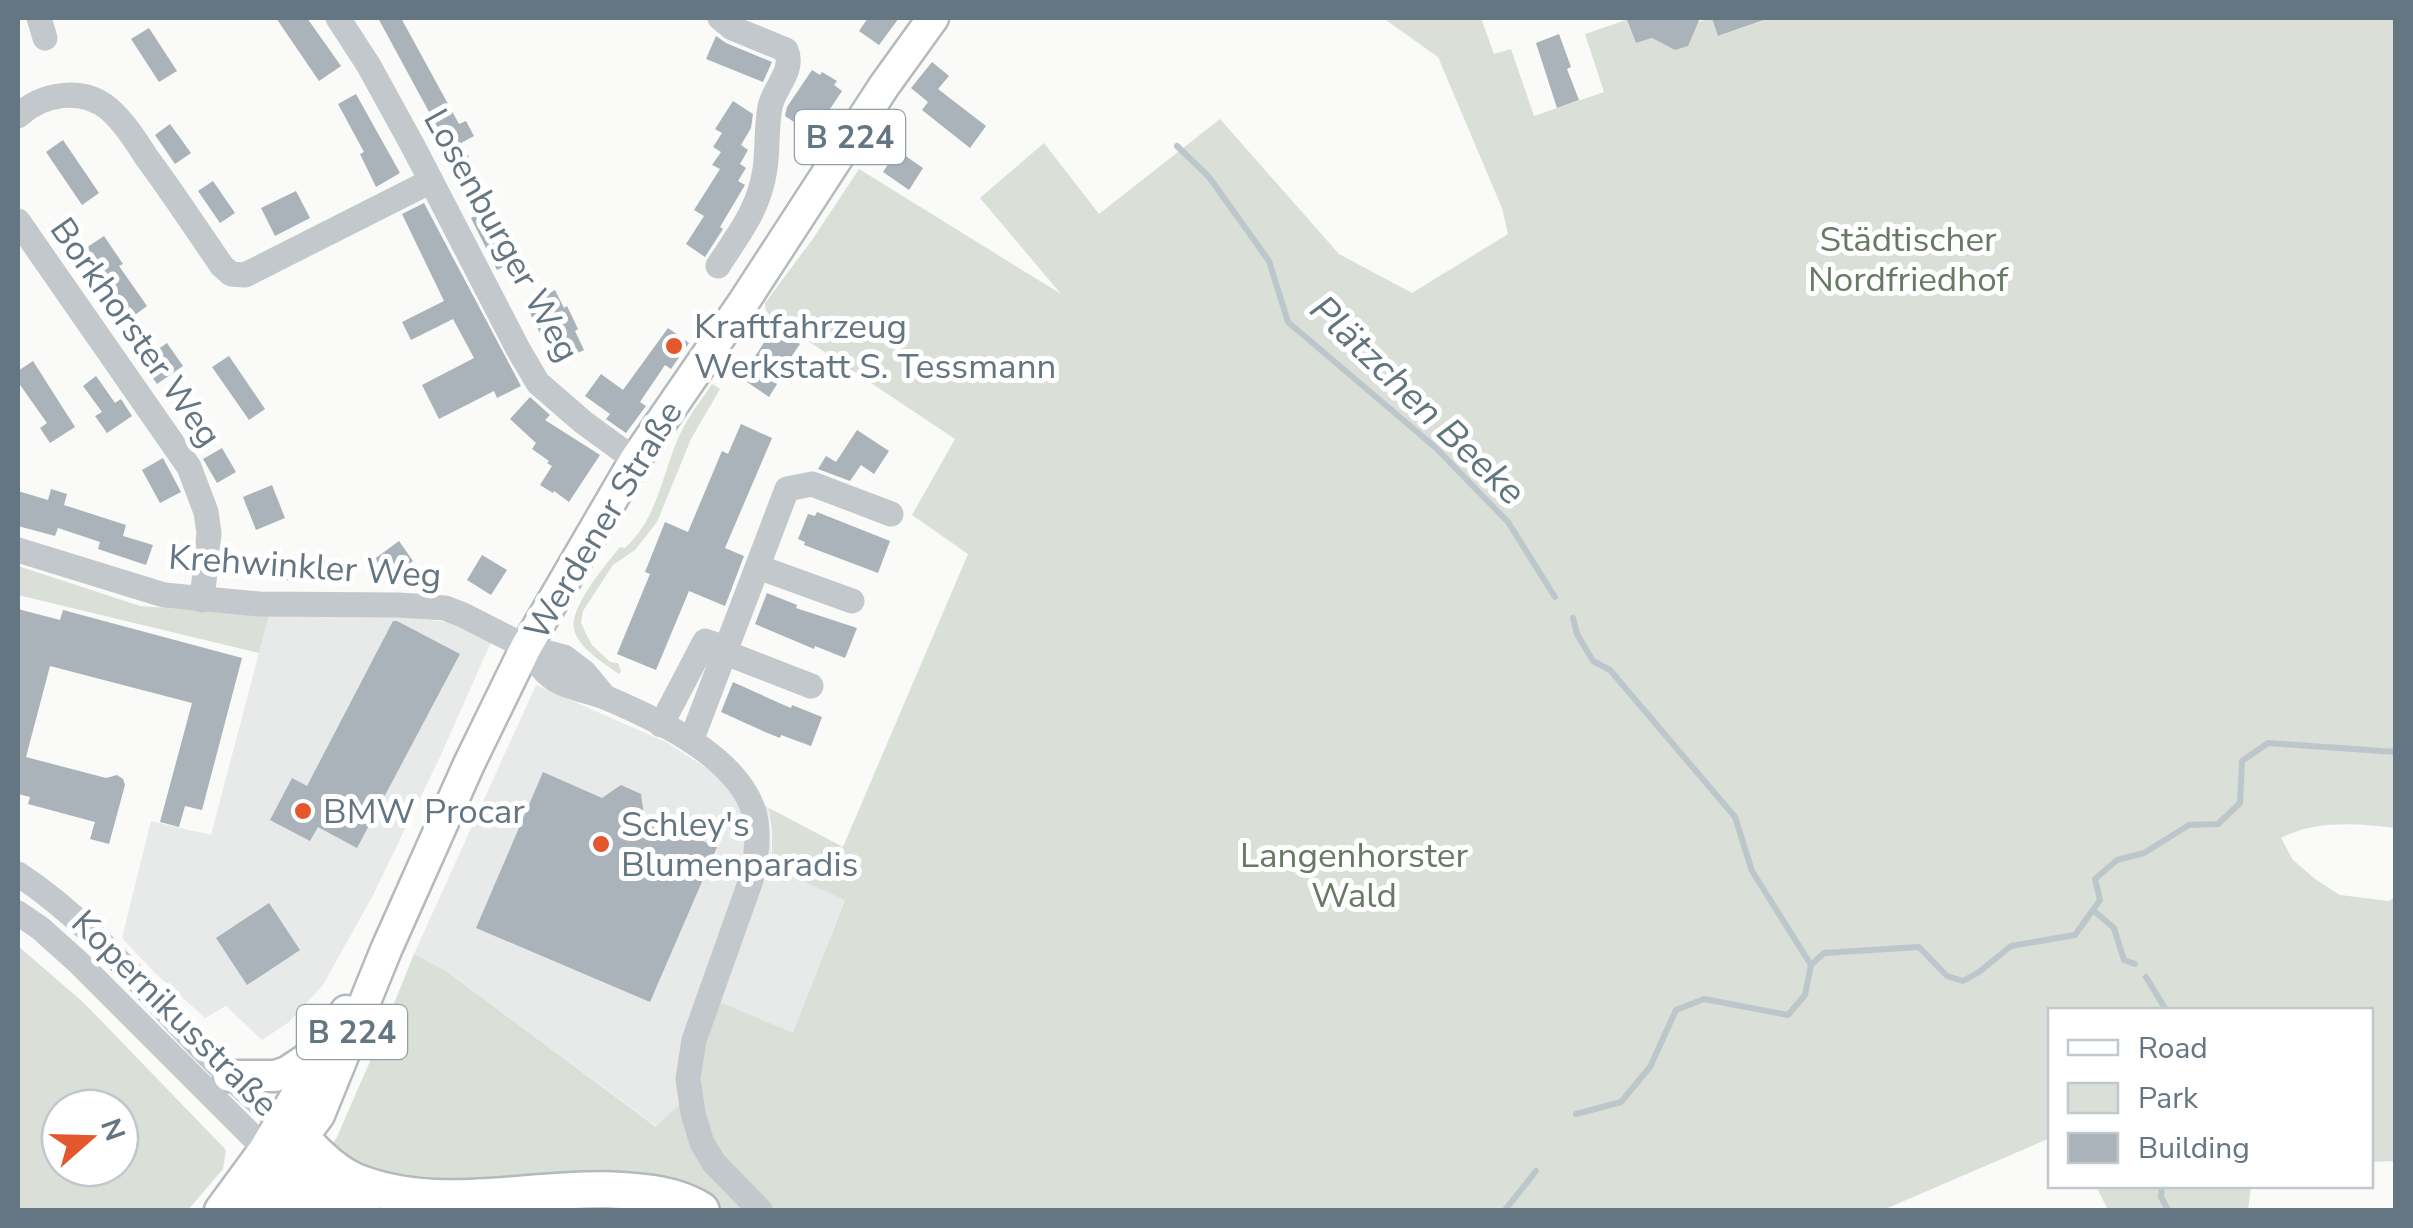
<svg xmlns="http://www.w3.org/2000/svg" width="2413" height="1228" font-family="'Nunito Sans',sans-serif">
<rect width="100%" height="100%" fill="#fafaf8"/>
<g fill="#e8e9e9">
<polygon points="270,611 384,615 456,623 491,642 440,757 372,897 323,985 289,1022 262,1040 226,1006 205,1018 154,972 122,938 151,821 211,835"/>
<polygon points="536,685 666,742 769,808 772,867 845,899 793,1034 705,1045 700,1085 657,1127 446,971 414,954"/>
</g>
<g fill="#dadfd7" fill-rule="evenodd">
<path d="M1383,18h98l13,36 17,-5 23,67 70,-24 -19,-58 41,-14 10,23 16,-5 23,12 13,-5 10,-23 14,-4 7,18 52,-18h624v810c-36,-5 -81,-8 -114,10l12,22 22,19 25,16 49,6 6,-4v264l-24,1 -1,-152h-320v128l-167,72h-1595l49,-73 41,-94 36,-89 32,17 210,156 44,-42 5,-40 12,-44 76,32 52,-133 -73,-33v-35l-3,-24 74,39 125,-293 -56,-39 43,-76 -189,-126 -1,-10 47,-63 47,-71 202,125 -81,-96 64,-55 55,71 121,-95 119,135 73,39 96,-59 -6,-26 -64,-151z"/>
<path d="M712,384l8,5 -29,50 -34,83 -22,28 -22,15 -30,46 -2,11 4,10 7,13 18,17 8,1 3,8 -2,3c-15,-11 -40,-25 -45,-45 -5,-21 32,-65 46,-82l5,1c35,-32 37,-78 57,-118 8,-16 20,-31 30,-46z"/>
<polygon points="18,566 140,606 258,615 270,611 259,653 18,595"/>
<path d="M18,946l66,57 142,147 -3,19 -35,41h-170zM60,1108h60v60h-60z"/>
<polygon points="2096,1186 2251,1186 2248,1210 2108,1210"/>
</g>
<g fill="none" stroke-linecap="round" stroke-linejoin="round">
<g stroke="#bbc7cb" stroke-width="6">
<polyline points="1177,146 1209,177 1269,261 1288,322 1436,448 1508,522 1555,597"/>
<polyline points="1573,618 1577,634 1593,661 1610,670 1735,817 1752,871 1811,965"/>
<polyline points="2093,910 2114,928 2124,960 2135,964"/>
<polyline points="2146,977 2166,1010"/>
<polyline points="1576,1114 1621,1102 1650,1067 1676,1010 1704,999 1788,1015 1805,995 1811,965 1824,953 1919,947 1947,976 1963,981 1979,972 2011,946 2075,935 2100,900 2095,879 2117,860 2144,853 2189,825 2218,824 2240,803 2242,761 2268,743 2396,752"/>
<polyline points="2162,1186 2161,1197 2168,1210"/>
<polyline points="1505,1210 1536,1171"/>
</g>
</g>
<g fill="#aab3b9">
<polygon points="276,18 307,18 341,66 319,81"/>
<polygon points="378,18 401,18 459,124 466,121 474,136 461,143 469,157 452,167 435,138 441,134"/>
<polygon points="868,18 899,18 879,45 859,31"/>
<polygon points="1626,18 1700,18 1688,46 1675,50 1652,38 1636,43"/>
<polygon points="1712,18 1763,18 1764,20 1718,36"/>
<polygon points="149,28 177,71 159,82 131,39"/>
<polygon points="1559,34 1571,67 1567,69 1579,100 1557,108 1536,43"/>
<polygon points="716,36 726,43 772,62 763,82 706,59"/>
<polygon points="932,62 949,76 938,89 986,126 970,148 922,110 928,102 911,88"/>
<polygon points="812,70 820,75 822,72 837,81 834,85 842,91 816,130 809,126 806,130 785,116 787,107"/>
<polygon points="356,94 400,173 376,187 360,154 364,152 338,104"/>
<polygon points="733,101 753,114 751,128 741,145 748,150 740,164 746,168 738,181 745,185 720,227 723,229 705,257 686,244 704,216 694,210 720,169 712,165 721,152 713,147 722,133 715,129"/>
<polygon points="170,124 191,153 175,164 155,135"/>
<polygon points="63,140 99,193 82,205 46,152"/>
<polygon points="897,150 923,168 909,190 883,172"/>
<polygon points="213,181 235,213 220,223 198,191"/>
<polygon points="296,191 310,218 275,236 261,208"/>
<polygon points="424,203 521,386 497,398 494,391 439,419 422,385 474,358 453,319 411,340 402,322 444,301 402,214"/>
<polygon points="495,206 521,258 497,270 471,218"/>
<polygon points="104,236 123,264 119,266 147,306 135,315 130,307 123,312 95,272 91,275 77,254"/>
<polygon points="555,290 564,308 567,306 578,329 575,331 584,350 555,364 526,305"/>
<polygon points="774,327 800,344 774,382 777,384 769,397 741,378"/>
<polygon points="668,328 689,343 671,369 665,365 640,402 646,406 626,433 606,419 610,414 585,396 601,374 623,390"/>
<polygon points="167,343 183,366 157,384 141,361"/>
<polygon points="229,356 265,409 249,420 212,367"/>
<polygon points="33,361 75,427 50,443 40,428 47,423 18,382 18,371"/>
<polygon points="96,376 115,403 121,399 132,416 107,433 95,416 102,412 83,386"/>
<polygon points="530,397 550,415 545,420 600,455 569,502 554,491 553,493 540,485 552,466 547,463 549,461 532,449 536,443 510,419"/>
<polygon points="741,424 772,438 725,548 744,556 725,606 689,591 656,670 617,654 650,574 645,572 665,522 688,532 722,451 728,454"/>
<polygon points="857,430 889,451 874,474 861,465 850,481 818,469 826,456 836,462"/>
<polygon points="222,448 236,472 217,483 203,459"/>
<polygon points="163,458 181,492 160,503 142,470"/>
<polygon points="272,485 285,518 256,530 243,497"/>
<polygon points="51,489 67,494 64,505 126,525 123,536 153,545 146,565 98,549 100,542 58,528 55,536 18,526 18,491 48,500"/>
<polygon points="817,512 890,541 878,573 804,545 805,542 798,539 808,514 815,516"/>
<polygon points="399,541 413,561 387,580 373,560"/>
<polygon points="482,555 507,570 491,595 467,580"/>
<polygon points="277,559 317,560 316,581 276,580"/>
<polygon points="767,593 797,605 796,608 857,628 845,658 815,646 814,649 755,624"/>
<polygon points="18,609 60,620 63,610 242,658 202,810 185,806 179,827 160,822 192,703 50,666 26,757 106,778 117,775 123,779 125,785 109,844 90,839 95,822 28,804 30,797 18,794"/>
<polygon points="393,621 397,621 460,654 357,848 318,827 310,841 270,820 292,778 307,786"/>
<polygon points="733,682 777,702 791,708 792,705 822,717 811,746 781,735 780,738 765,732 721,712"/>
<polygon points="543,772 602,798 621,785 641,794 644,816 717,847 650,1002 476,928"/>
<polygon points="269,903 300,950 247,985 216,938"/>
</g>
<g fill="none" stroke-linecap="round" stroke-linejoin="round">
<defs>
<g id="major">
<polyline points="229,1076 275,1076 287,1072 319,1051"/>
<polyline points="220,1210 264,1150 346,1011"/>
<polyline points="250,1210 319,1115 386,950 469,764 526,647 635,460 743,303 884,86 933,18"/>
</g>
<g id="highway">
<path d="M302,1139c17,18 36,37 60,45 80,29 169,3 251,6 31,2 61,3 88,20"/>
<polyline points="282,1166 314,1191 362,1210"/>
<polyline points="260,1210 289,1201 332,1200"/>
</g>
</defs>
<use href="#major" stroke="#b5babe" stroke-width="35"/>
<use href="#highway" stroke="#b4b9bd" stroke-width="40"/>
<g stroke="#c3c8cc" stroke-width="25">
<polyline points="39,18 45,38"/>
<polyline points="338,18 369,66 414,148 518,349 538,383 583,422 635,460"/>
<path d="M18,116c23,-22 64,-30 91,-7 15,13 27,32 38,49 26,35 50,72 75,108l9,8 14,1 186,-94"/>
<polyline points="18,221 189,467 206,512 209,533 202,600"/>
<path d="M718,266c21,-33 41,-56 47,-97 3,-20 1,-41 5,-62 4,-20 25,-36 16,-57l-54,-22 -12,-10"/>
<polyline points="18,550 164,595 259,604 398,605 445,608 463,615 526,647 564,657 584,672 604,696"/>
<polyline points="758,567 852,601"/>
<path d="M526,647c7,9 14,22 24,29 17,13 38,14 57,22 49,21 130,58 147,114 6,23 2,46 -3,68l-57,160 -6,39 5,34 9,30 12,20 46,47"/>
<polyline points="661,725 705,641 717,645 726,653 811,686"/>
<polyline points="691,741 787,489 812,484 891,514"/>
<path d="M18,874c61,40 108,94 157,147 37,40 76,78 119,111"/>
<polyline points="18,913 40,928 78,962 278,1162"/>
</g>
<use href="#major" stroke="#fff" stroke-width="30"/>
<use href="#highway" stroke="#fff" stroke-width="35"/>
</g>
<g fill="#e4572e" stroke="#fff" stroke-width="4">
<circle cx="674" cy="346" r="10"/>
<circle cx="303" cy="811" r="10"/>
<circle cx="601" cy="844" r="10"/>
</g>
<g text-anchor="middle" stroke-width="10" stroke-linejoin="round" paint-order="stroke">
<g fill="#fff" stroke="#939fa8" stroke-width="2.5">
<rect x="795" y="110" width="110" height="54" rx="8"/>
<rect x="297" y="1005" width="110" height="54" rx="8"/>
</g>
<g font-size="32" font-weight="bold" fill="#657683">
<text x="850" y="148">B 224</text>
<text x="352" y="1043">B 224</text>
</g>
<g font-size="35" fill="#657683" stroke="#fff">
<text transform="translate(502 235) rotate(61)" y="12">Losenburger Weg</text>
<text transform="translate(136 332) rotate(55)" y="12">Borkhorster Weg</text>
<text transform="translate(603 520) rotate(-59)" y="12">Werdener Straße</text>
<text transform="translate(305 566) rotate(4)" y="12">Krehwinkler Weg</text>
<text transform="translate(175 1013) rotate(45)" y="12">Kopernikusstraße</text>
</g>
<g font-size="35" fill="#687a64" stroke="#fff">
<text x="1908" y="251">Städtischer<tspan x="1908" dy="40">Nordfriedhof</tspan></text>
<text x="1354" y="867">Langenhorster<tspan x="1354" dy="40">Wald</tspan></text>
</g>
<g font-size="35" fill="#657683" stroke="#fff" text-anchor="start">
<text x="694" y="338">Kraftfahrzeug<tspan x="694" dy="40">Werkstatt S. Tessmann</tspan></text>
<text x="323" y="823">BMW Procar</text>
<text x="621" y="836">Schley's<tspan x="621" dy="40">Blumenparadis</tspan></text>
</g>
<g font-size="38" font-style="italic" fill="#60757c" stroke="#fff">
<text transform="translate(1418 400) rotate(44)" y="13">Plätzchen Beeke</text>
</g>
</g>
<rect width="2413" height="1228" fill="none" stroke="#657683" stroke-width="40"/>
<rect x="2048" y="1008" width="325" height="180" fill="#ffffff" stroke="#c1c8cd" stroke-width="2.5"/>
<rect x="2068" y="1040" width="50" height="15" fill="#ffffff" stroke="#c1c8cd" stroke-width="2.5"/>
<text x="2138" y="1058" font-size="30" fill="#657683">Road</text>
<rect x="2068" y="1083" width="50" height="30" fill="#dadfd7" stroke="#c1c8cd" stroke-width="2.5"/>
<text x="2138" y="1108" font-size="30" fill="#657683">Park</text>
<rect x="2068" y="1133" width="50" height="30" fill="#aab3b9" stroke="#c1c8cd" stroke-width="2.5"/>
<text x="2138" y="1158" font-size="30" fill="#657683">Building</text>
<g transform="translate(90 1138) rotate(70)"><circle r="48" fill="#ffffff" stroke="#c1c8cd" stroke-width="2.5"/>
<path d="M0-8L18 38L0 25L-18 38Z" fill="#e4572e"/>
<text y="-15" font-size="28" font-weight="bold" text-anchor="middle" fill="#657683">N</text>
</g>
</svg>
